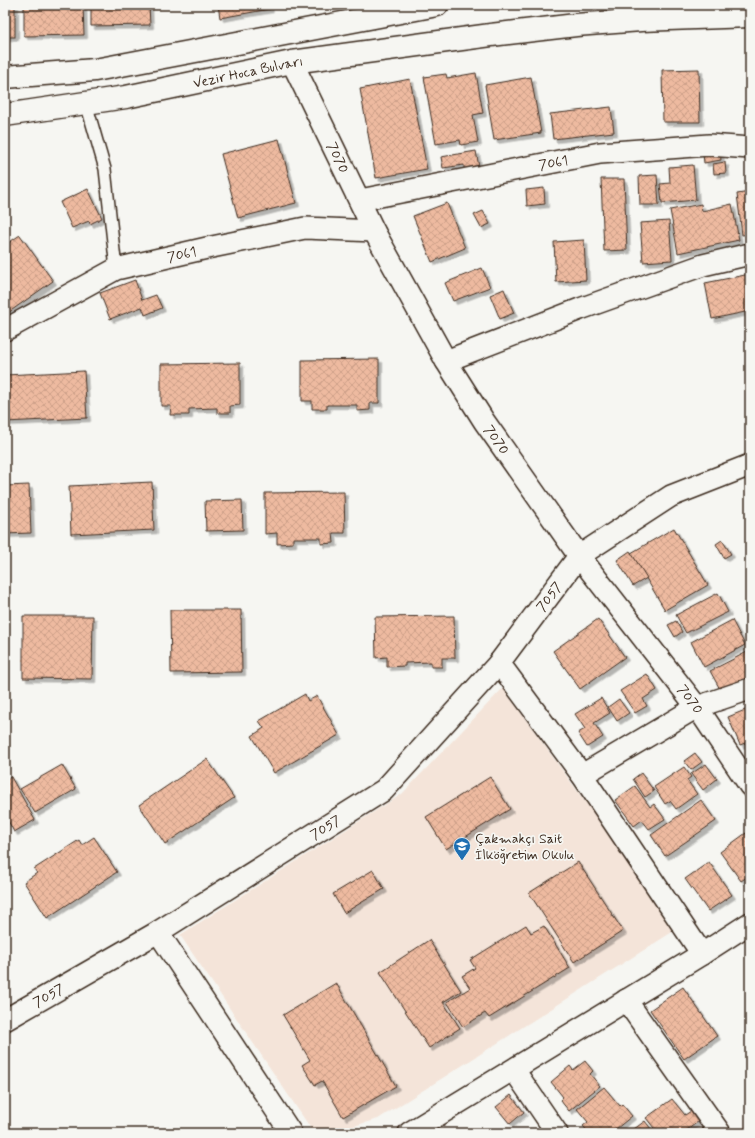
<svg xmlns="http://www.w3.org/2000/svg" width="755" height="1138" font-family="Mynerve,sans-serif">
<defs>
<pattern id="building-cross-hatch" width="8" height="8" patternUnits="userSpaceOnUse"><rect width="8" height="8" fill="#eebaa0"/><path d="M0 0l8 8M0 8l8-8" fill="none" stroke="#cda089"/></pattern>
<filter id="shadow"><feDropShadow dx="3.5" dy="3.5" stdDeviation="0" flood-color="#0004"/></filter>
</defs>
<rect width="100%" height="100%" fill="#f6f6f2"/>
<filter id="ink" filterUnits="userSpaceOnUse"><feTurbulence type="fractalNoise" baseFrequency=".025" numOctaves="2"/><feDisplacementMap in="SourceGraphic" scale="8" xChannelSelector="R" yChannelSelector="G"/><feConvolveMatrix kernelMatrix="1 2 1 2 8 2 1 2 1" color-interpolation-filters="sRGB"/></filter>
<g filter="url(#ink)">
<polygon fill="#f4e4d9" points="503,688 677,929 378,1119 329,1133 314,1133 180,935 402,794"/>
<g fill="url(#building-cross-hatch)" stroke="#3b2a1e" filter="url(#shadow)">
<rect x="5" y="5" width="10" height="32"/>
<polygon points="24,5 83,5 84,35 24,36"/>
<polygon points="91,5 149,5 150,25 91,26"/>
<polygon points="218,5 269,5 270,9 220,18"/>
<polygon points="699,69 700,122 663,122 662,70"/>
<polygon points="476,73 483,113 473,115 478,142 461,145 460,140 436,144 424,77 446,74 447,78"/>
<polygon points="531,77 541,133 494,140 485,85"/>
<polygon points="410,79 427,169 376,178 360,89"/>
<polygon points="611,107 614,132 553,139 550,114"/>
<polygon points="279,139 296,203 238,218 221,154"/>
<polygon points="476,151 479,167 464,169 464,165 443,168 441,157"/>
<polygon points="720,151 721,160 704,163 703,154"/>
<polygon points="725,162 726,173 714,174 713,164"/>
<polygon points="693,165 696,200 662,203 660,184 670,183 669,167"/>
<polygon points="657,175 659,205 640,205 639,176"/>
<polygon points="601,179 624,179 627,250 604,251"/>
<polygon points="544,188 545,204 527,206 526,190"/>
<polygon points="88,189 102,218 90,224 89,221 72,228 60,202"/>
<polygon points="750,192 750,234 742,235 737,194"/>
<polygon points="447,203 465,248 432,262 413,216"/>
<polygon points="701,204 702,211 732,204 739,240 678,253 670,210"/>
<polygon points="483,211 490,224 481,228 474,215"/>
<polygon points="669,221 672,260 643,262 640,223"/>
<polygon points="20,235 53,281 5,315 5,245"/>
<polygon points="584,240 586,280 556,282 554,242"/>
<polygon points="482,268 490,287 453,301 445,283"/>
<polygon points="750,274 750,311 712,319 705,283"/>
<polygon points="135,280 142,300 156,295 162,308 145,315 142,307 110,319 100,293"/>
<polygon points="504,289 514,313 500,319 490,295"/>
<polygon points="379,359 379,403 370,403 370,410 357,411 357,405 327,405 327,409 312,409 312,401 302,401 302,360"/>
<polygon points="240,363 240,405 230,406 230,413 217,413 217,408 189,409 189,415 170,415 171,406 161,406 161,364"/>
<polygon points="84,371 87,418 5,422 5,375"/>
<polygon points="152,482 154,530 71,534 69,486"/>
<polygon points="29,485 31,533 5,534 5,486"/>
<polygon points="344,492 345,533 333,533 334,543 321,544 321,538 293,538 293,543 277,544 277,533 265,534 265,493"/>
<polygon points="242,500 243,530 206,531 205,501"/>
<polygon points="674,528 708,585 665,610 631,553"/>
<polygon points="722,540 731,554 724,558 716,544"/>
<polygon points="630,551 647,578 633,586 617,560"/>
<polygon points="718,593 728,612 686,633 676,615"/>
<polygon points="170,610 241,610 242,672 171,673"/>
<polygon points="23,616 93,616 92,679 23,678"/>
<polygon points="454,616 455,658 442,658 442,667 431,667 431,662 405,663 405,666 387,667 387,657 376,658 375,617"/>
<polygon points="598,619 625,657 580,689 553,651"/>
<polygon points="732,620 745,645 704,667 691,642"/>
<polygon points="676,621 682,632 675,637 668,625"/>
<polygon points="747,652 750,658 750,676 721,691 710,671"/>
<polygon points="647,674 657,690 643,699 647,706 635,713 620,691"/>
<polygon points="305,694 308,701 317,696 339,735 274,773 252,736 264,728 259,721"/>
<polygon points="601,698 610,713 594,723 603,737 587,747 578,733 585,729 575,714"/>
<polygon points="619,699 629,713 617,721 608,707"/>
<polygon points="750,708 750,741 740,745 728,717"/>
<polygon points="695,753 702,762 691,770 684,761"/>
<polygon points="207,759 234,798 165,844 139,805"/>
<polygon points="706,764 717,779 703,790 691,774"/>
<polygon points="62,765 76,789 35,813 20,789"/>
<polygon points="684,767 691,777 687,780 697,794 676,809 670,801 665,804 654,787"/>
<polygon points="641,773 654,791 645,797 633,779"/>
<polygon points="11,777 35,820 14,832 5,815 5,780"/>
<polygon points="490,777 510,809 446,849 426,817"/>
<polygon points="635,786 650,807 654,804 665,819 649,829 642,820 634,826 615,800"/>
<polygon points="701,800 716,821 665,856 651,835"/>
<polygon points="746,833 750,839 750,875 741,881 720,852"/>
<polygon points="94,837 117,872 47,918 24,882 37,873 34,869 79,840 82,845"/>
<polygon points="578,862 623,931 574,962 529,893"/>
<polygon points="709,862 732,895 708,911 685,879"/>
<polygon points="373,870 384,889 344,913 333,894"/>
<polygon points="526,925 531,933 544,926 570,968 489,1018 485,1013 463,1027 447,1002 470,988 462,976 475,968 470,960"/>
<polygon points="429,940 461,991 443,1002 460,1028 429,1048 380,972"/>
<polygon points="336,983 396,1086 343,1117 322,1081 315,1085 302,1065 310,1060 283,1015"/>
<polygon points="683,987 717,1036 684,1059 650,1010"/>
<polygon points="585,1061 593,1071 590,1074 600,1086 569,1111 560,1100 563,1097 551,1082 570,1066 573,1070"/>
<polygon points="604,1087 620,1106 622,1104 632,1116 611,1133 589,1133 583,1126 588,1122 577,1109"/>
<polygon points="511,1095 524,1112 510,1124 496,1107"/>
<polygon points="672,1099 685,1115 691,1111 699,1121 683,1133 658,1133 646,1118"/>
<polygon points="645,1121 654,1133 637,1133 634,1129"/>
</g>
<g fill="none" stroke-linecap="round" stroke-linejoin="round">
<defs>
<polyline id="lane" points="86,103 105,169 116,269"/>
<g id="street">
<path id="s1" d="M292,62l82,169 72,130 38,60 95,135 118,151 53,79"/>
<path id="s2" d="M360,200l240,-47 109,-8 41,3"/>
<path id="s3" d="M5,330l111,-61 91,-21 98,-20 69,3"/>
<polyline points="446,361 580,309 703,265 750,254"/>
<polyline points="499,663 582,775 702,954"/>
<polyline points="582,775 697,707 750,689"/>
<polyline points="158,932 291,1133"/>
<polyline points="626,1000 720,1133"/>
<path id="s4" d="M5,1020l153,-88 226,-142 115,-127 80,-107 92,-60 79,-31"/>
<polyline points="514,1070 557,1133"/>
<polyline points="409,1133 702,954 750,923"/>
</g>
<g id="secondary">
<polyline points="5,77 95,70 437,5"/>
<path id="s5" d="M5,115l121,-18 166,-35 199,-27 85,-10 65,-5 109,-4"/>
</g>
</defs>
<use href="#lane" stroke="#3b2a1e" stroke-width="14"/>
<use href="#street" stroke="#3b2a1e" stroke-width="24"/>
<use href="#secondary" stroke="#3b2a1e" stroke-width="25"/>
<use href="#lane" stroke="#f6f6f2" stroke-width="11"/>
<use href="#street" stroke="#f6f6f2" stroke-width="21"/>
<use href="#secondary" stroke="#f6f6f2" stroke-width="22"/>
</g>
</g>
<defs>
<symbol id="school-pin" viewBox="-11 -11 22 30"><path d="M0 17L-7.5 6A9.5 9.5 0 1 1 7.5 6Z" fill="#1f6fb2" stroke="#f6f6f2"/><path d="M0-5L7-2L0 1L-7-2ZM-4 1L0 2.5L4 1V4Q0 6-4 4Z" fill="#fff"/></symbol>
</defs>
<g fill-rule="evenodd">
<use href="#school-pin" x="452" y="836" width="20" height="27"/>
</g>
<g text-anchor="middle" stroke-width="3.5" stroke-linejoin="round" paint-order="stroke">
<g font-size="14" fill="#3b2a1e" stroke="#f6f6f2">
<text dy="5" stroke="none"><textPath href="#s5" startOffset="247">Vezir Hoca Bulvarı</textPath></text>
<text dy="5" stroke="none"><textPath href="#s1" startOffset="106">7070</textPath></text>
<text dy="5" stroke="none"><textPath href="#s2" startOffset="197">7061</textPath></text>
<text dy="5" stroke="none"><textPath href="#s3" startOffset="194">7061</textPath></text>
<text dy="5" stroke="none"><textPath href="#s1" startOffset="430">7070</textPath></text>
<text dy="5" stroke="none"><textPath href="#s4" startOffset="698">7057</textPath></text>
<text dy="5" stroke="none"><textPath href="#s1" startOffset="754">7070</textPath></text>
<text dy="5" stroke="none"><textPath href="#s4" startOffset="374">7057</textPath></text>
<text dy="5" stroke="none"><textPath href="#s4" startOffset="50">7057</textPath></text>
</g>
<g font-size="14" fill="#3b2a1e" stroke="#f6f6f2" text-anchor="start">
<text x="475" y="843">Çakmakçı Sait<tspan x="475" dy="16">İlköğretim Okulu</tspan></text>
</g>
</g>
<rect width="755" height="1138" fill="none" stroke="#f6f6f2" stroke-width="20"/>
<rect x="10" y="10" width="735" height="1118" fill="none" stroke="#3b2a1e" stroke-width="1.5" filter="url(#ink)"/>
</svg>
